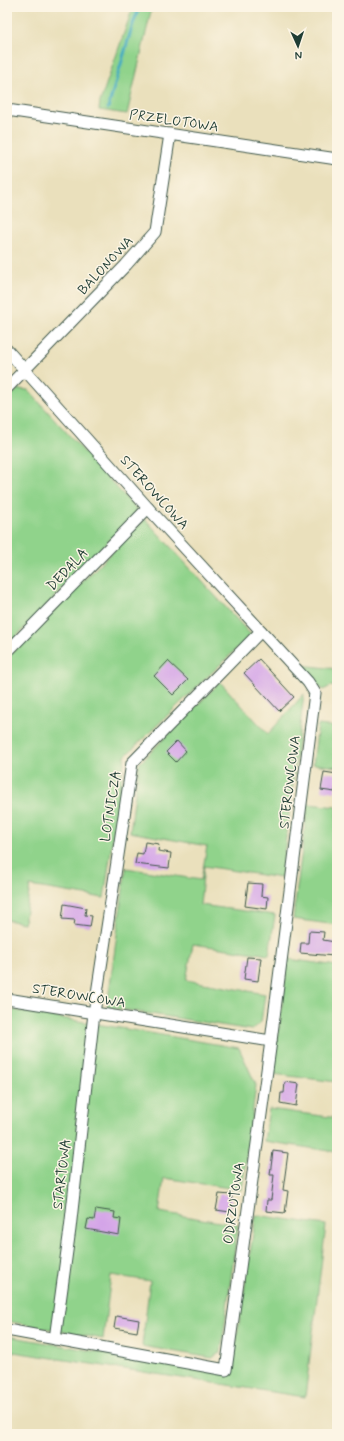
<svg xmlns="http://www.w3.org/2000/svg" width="344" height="1441" font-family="Mynerve,sans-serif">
<rect width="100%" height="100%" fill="#fcf5e5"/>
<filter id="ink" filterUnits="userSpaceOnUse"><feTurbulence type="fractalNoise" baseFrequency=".025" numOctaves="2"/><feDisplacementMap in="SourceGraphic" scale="8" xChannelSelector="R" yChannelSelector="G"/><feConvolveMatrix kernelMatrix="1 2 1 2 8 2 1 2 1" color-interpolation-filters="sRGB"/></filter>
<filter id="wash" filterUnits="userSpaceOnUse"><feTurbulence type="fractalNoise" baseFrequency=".012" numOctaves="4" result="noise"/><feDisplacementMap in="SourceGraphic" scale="16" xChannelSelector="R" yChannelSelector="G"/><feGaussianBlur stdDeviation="0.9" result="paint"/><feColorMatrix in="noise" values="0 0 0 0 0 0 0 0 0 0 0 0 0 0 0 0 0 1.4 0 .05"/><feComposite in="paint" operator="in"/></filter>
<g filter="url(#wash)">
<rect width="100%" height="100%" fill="#eae0bc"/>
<g fill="#90d38b" stroke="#588860">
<polygon points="133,7 152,7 127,114 99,110 100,102"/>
<polygon points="18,389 28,390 138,511 7,646 7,400"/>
<polygon points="145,519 251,635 125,756 104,898 30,886 24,923 7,920 7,658"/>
<polygon points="300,665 337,669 337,687 331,686 323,690"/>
<polygon points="220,682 268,734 304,694 281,878 204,866 200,905 275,915 269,955 193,944 186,980 265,994 261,1022 252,1030 107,1007 126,868 201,880 207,846 130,832 139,764"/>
<polygon points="318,725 337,727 337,767 313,764"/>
<polygon points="308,804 337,807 337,925 293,919"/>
<polygon points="288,959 337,966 337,1082 273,1074"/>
<polygon points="13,1010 239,1048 256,1085 242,1190 164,1178 159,1212 238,1225 221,1352 212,1358 142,1346 150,1281 111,1275 103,1339 7,1321 7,1045"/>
<polygon points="269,1109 337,1118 336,1152 264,1141"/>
<polygon points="256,1215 326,1225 305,1397 7,1351 7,1336 231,1375"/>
</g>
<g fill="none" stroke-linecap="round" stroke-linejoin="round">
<polyline stroke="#42abc2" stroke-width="3" points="108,108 132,27 139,7"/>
</g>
<g id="blocks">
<g fill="#d3a3e8">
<polygon points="259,659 294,697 279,711 244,673"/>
<polygon points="168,661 188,680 173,695 154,676"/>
<polygon points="177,741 186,751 176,762 166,752"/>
<polygon points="324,772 337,774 335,792 321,790"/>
<polygon points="145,842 159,844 158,851 171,853 169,868 135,864 137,853 143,854"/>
<polygon points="248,883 262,884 261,896 268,897 267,909 245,906"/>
<polygon points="64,904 86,908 85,915 92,916 90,927 74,925 75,920 62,919"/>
<polygon points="309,931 324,932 323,940 335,942 334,956 300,953 301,943 308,943"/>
<polygon points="247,957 261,958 258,981 244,979"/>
<polygon points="285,1082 299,1084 296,1106 280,1103 281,1093 284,1093"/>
<polygon points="273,1151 288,1153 283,1190 288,1191 285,1213 266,1211 267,1200 271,1200 274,1175 270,1175"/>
<polygon points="219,1194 232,1195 230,1212 216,1210"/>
<polygon points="96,1209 115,1212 114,1218 121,1219 119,1235 86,1229 88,1219 94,1220"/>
<polygon points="116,1316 139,1320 137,1332 114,1328"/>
</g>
</g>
</g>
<g filter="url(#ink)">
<use href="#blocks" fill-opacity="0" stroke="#3d5548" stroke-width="1"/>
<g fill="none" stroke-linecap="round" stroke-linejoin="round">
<defs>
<g id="minor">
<polyline points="7,110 337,159"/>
<polyline points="7,350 148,508 308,682 315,693 271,1041 7,999"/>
<polyline points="7,388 126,265 155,232 170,134"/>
<polyline points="7,652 148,508"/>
<polyline points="7,1330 226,1370 271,1041"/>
<polyline points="55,1339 70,1229 94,1013 132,763 261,631"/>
</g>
</defs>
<use href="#minor" stroke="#3d5548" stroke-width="13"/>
<use href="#minor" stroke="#fff" stroke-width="11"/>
</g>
</g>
<g text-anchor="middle" stroke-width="3" stroke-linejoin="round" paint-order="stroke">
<g font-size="14" fill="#1f3d34" stroke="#fcf5e5">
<text transform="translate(174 120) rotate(8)" y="5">PRZELOTOWA</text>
<text transform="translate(105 265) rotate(-47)" y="5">BALONOWA</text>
<text transform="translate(155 492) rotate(48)" y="5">STEROWCOWA</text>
<text transform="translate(67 569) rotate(-46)" y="5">DEDALA</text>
<text transform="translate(289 782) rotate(-83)" y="5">STEROWCOWA</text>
<text transform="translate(110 806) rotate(-81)" y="5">LOTNICZA</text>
<text transform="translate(79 995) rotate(9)" y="5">STEROWCOWA</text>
<text transform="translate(61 1174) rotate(-83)" y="5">STARTOWA</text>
<text transform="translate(233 1203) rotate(-82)" y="5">ODRZUTOWA</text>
</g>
</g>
<rect width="344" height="1441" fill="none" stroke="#fcf5e5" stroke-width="24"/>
<g transform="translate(298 46) rotate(177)" stroke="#fcf5e5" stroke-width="3" paint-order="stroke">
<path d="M0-3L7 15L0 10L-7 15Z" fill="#1f3d34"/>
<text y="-6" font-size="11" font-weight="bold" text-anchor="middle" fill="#1f3d34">N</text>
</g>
</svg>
